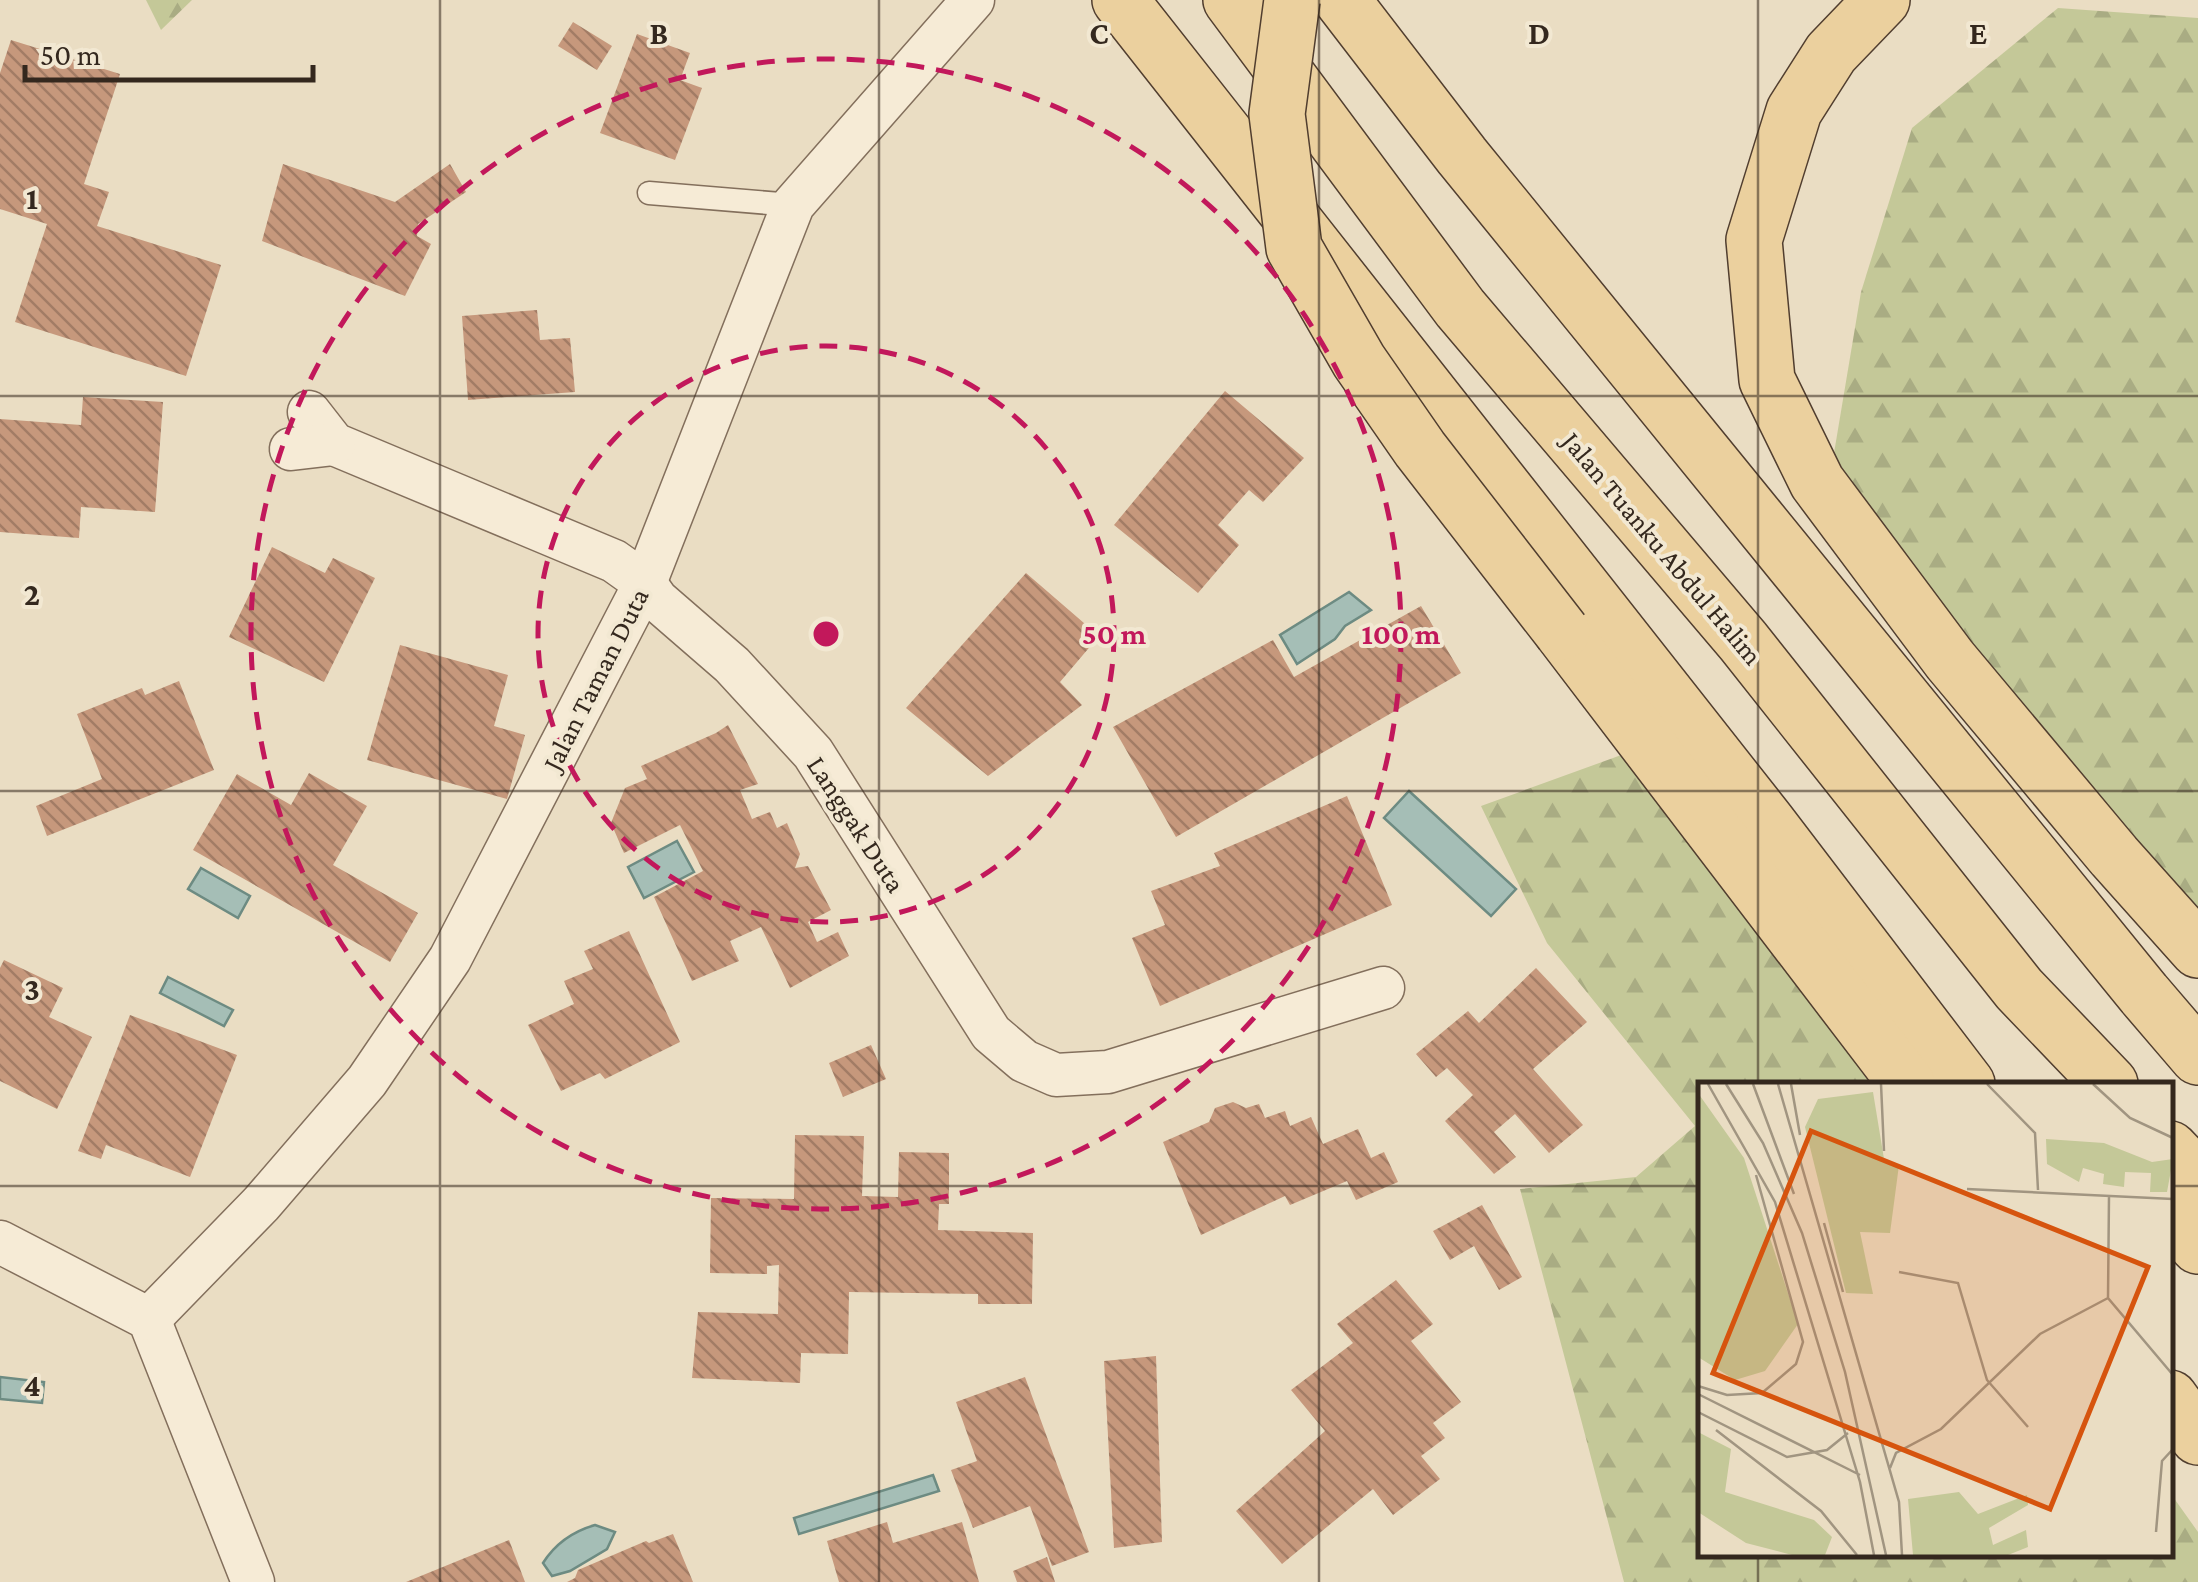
<svg xmlns="http://www.w3.org/2000/svg" width="2198" height="1582" font-family="'Crimson Pro',serif">
<defs>
<pattern id="forest-firs" width="22" height="20" patternUnits="userSpaceOnUse" patternTransform="scale(2.5)"><rect width="22" height="20" fill="#c4c898"/><path d="M5 1l3.5 6h-7zM16 11l3.5 6h-7z" fill="#a9ac83"/></pattern>
<pattern id="building-back-hatch" width="6" height="6" patternUnits="userSpaceOnUse" patternTransform="scale(2.5)"><rect width="6" height="6" fill="#c6987c"/><path d="M-1 5l2 2M0 0l6 6M5-1l2 2" fill="none" stroke="#a27c65"/></pattern>
</defs>
<rect width="100%" height="100%" fill="#eaddc3"/>
<g fill="url(#forest-firs)">
<polygon points="146,0 192,0 161,30"/>
<polygon points="2058,8 2198,18 2198,916 2144,854 1831,471 1861,292 1912,128"/>
<polygon points="1635,750 1876,1084 1700,1084 1700,1554 2170,1554 2171,1494 2198,1532 2198,1582 1624,1582 1520,1189 1636,1177 1695,1126 1547,943 1481,806"/>
</g>
<g fill="#a5beb6" stroke="#6d8b82" stroke-width="2.5">
<polygon points="1349,592 1371,610 1345,626 1335,639 1297,664 1280,635"/>
<polygon points="1409,791 1516,889 1491,916 1384,818"/>
<polygon points="677,841 694,872 644,898 628,867"/>
<polygon points="201,868 250,896 238,918 188,889"/>
<polygon points="168,977 233,1010 224,1026 160,993"/>
<polygon points="0,1377 44,1382 42,1403 0,1399"/>
<polygon points="933,1475 939,1491 799,1534 794,1518"/>
<path d="M595,1525l20,7 -8,17 -37,22 -18,5 -9,-13c12,-19 31,-32 52,-38z"/>
</g>
<g fill="url(#building-back-hatch)">
<polygon points="573,22 612,46 597,70 558,46"/>
<polygon points="637,34 690,53 680,80 702,88 675,160 600,133"/>
<polygon points="11,40 120,74 84,184 109,192 97,226 221,265 186,376 15,322 47,224 0,209 0,73"/>
<polygon points="283,164 395,202 450,164 466,192 418,224 417,236 431,244 405,296 262,241"/>
<polygon points="537,310 540,340 570,338 575,392 468,400 462,316"/>
<polygon points="1225,391 1304,458 1263,502 1249,490 1218,525 1239,545 1198,593 1114,525"/>
<polygon points="83,397 163,402 155,512 81,507 79,538 0,532 0,419 81,425"/>
<polygon points="272,547 325,573 333,558 375,578 324,682 229,637"/>
<polygon points="1026,573 1099,636 1060,682 1082,705 988,776 906,708"/>
<polygon points="1421,606 1461,673 1176,837 1113,727 1273,640 1294,677"/>
<polygon points="400,645 508,675 494,726 525,735 507,799 367,760"/>
<polygon points="179,681 214,770 47,836 36,806 102,779 77,714 142,688 145,695"/>
<polygon points="728,725 758,784 740,790 752,819 770,812 777,828 787,823 800,854 795,868 808,866 831,910 808,922 817,942 838,932 849,956 790,988 761,927 730,941 739,961 692,981 654,897 703,871 680,825 624,853 611,823 625,788 647,779 641,766 716,733"/>
<polygon points="309,773 367,806 333,865 418,913 390,962 193,850 237,774 291,805"/>
<polygon points="1347,796 1392,905 1160,1006 1132,938 1165,925 1151,891 1220,866 1214,853"/>
<polygon points="629,931 680,1042 605,1079 600,1073 561,1091 528,1025 574,1004 564,981 593,969 584,951"/>
<polygon points="4,960 63,988 49,1017 92,1037 57,1109 0,1081 0,968"/>
<polygon points="1536,968 1587,1022 1533,1069 1583,1125 1549,1153 1515,1114 1494,1132 1516,1157 1494,1174 1445,1121 1473,1095 1447,1068 1436,1077 1416,1054 1468,1011 1479,1023"/>
<polygon points="130,1015 237,1055 190,1177 106,1145 101,1159 78,1151"/>
<polygon points="871,1045 886,1079 843,1097 829,1063"/>
<polygon points="1233,1102 1246,1108 1259,1104 1265,1118 1285,1111 1290,1126 1311,1117 1323,1144 1358,1129 1371,1158 1384,1152 1398,1182 1356,1200 1347,1181 1290,1205 1285,1196 1201,1235 1163,1142 1209,1122 1215,1108"/>
<polygon points="795,1135 864,1136 862,1196 898,1197 899,1152 949,1153 949,1204 939,1204 938,1230 1033,1233 1032,1304 978,1304 978,1294 849,1292 848,1354 801,1353 800,1383 692,1378 698,1312 778,1314 779,1265 767,1266 767,1274 710,1273 711,1198 794,1199"/>
<polygon points="1482,1205 1522,1277 1499,1290 1474,1246 1450,1260 1433,1231"/>
<polygon points="1396,1280 1433,1324 1411,1341 1461,1402 1433,1423 1445,1438 1421,1456 1440,1479 1393,1515 1373,1489 1282,1564 1236,1511 1325,1431 1291,1390 1353,1343 1337,1324"/>
<polygon points="1156,1356 1162,1542 1114,1548 1104,1361"/>
<polygon points="1025,1377 1089,1552 1052,1566 1030,1506 973,1528 951,1470 977,1461 956,1402"/>
<polygon points="887,1522 893,1543 962,1522 979,1582 839,1582 827,1541"/>
<polygon points="673,1534 693,1582 567,1582 575,1578 578,1570 646,1541 649,1543"/>
<polygon points="509,1540 525,1582 406,1582"/>
<polygon points="1047,1557 1055,1582 1017,1582 1013,1571"/>
</g>
<g fill="none" stroke-linecap="round" stroke-linejoin="round">
<defs>
<polyline id="lane" points="649,193 793,205"/>
<g id="street">
<polyline points="309,412 334,444 614,561 645,583 657,600 732,665 813,753 991,1033 1024,1061 1056,1075 1108,1072 1383,988"/>
<polyline points="291,449 334,444"/>
<polyline points="0,1242 149,1319 253,1582"/>
<polyline points="149,1319 261,1204 367,1081 450,959 645,583 793,205 973,0"/>
</g>
<g id="primary">
<polyline points="1120,0 1768,823 1967,1084"/>
<polyline points="1231,0 1460,308 1743,641 2019,989 2110,1084"/>
<polyline points="1342,0 1462,156 2144,994 2198,1057"/>
<polyline points="1882,0 1831,53 1794,111 1754,240 1767,380 1817,482 1950,660 2114,856 2198,950"/>
<polyline points="1562,632 1907,1084"/>
<polyline points="2170,1149 2198,1178"/>
<polyline points="2170,1213 2198,1246"/>
<polyline points="2170,1398 2198,1437"/>
</g>
</defs>
<use href="#lane" stroke="#836f5c" stroke-width="25"/>
<use href="#street" stroke="#836f5c" stroke-width="45"/>
<use href="#primary" stroke="#513e2f" stroke-width="58"/>
<use href="#lane" stroke="#f6ebd6" stroke-width="22"/>
<use href="#street" stroke="#f6ebd6" stroke-width="42"/>
<use href="#primary" stroke="#ebd09e" stroke-width="55"/>
<defs>
<polyline id="primary-bridge" points="1292,0 1277,114 1294,248 1359,361 1420,449 1562,632"/>
</defs>
<use href="#primary-bridge" stroke="#513e2f" stroke-width="58" stroke-linecap="butt"/>
<use href="#primary-bridge" stroke="#ebd09e" stroke-width="55"/>
</g>
<path fill="none" stroke="#34281e" stroke-width="2.5" stroke-opacity="0.55" d="M440,0v1582M879,0v1582M1319,0v1582M1758,0v1084M0,396h2198M0,791h2198M0,1186h1700M2170,1186h28M1758,1554v28"/>
<g fill="none" stroke="#c2185b" stroke-width="5" stroke-dasharray="18 12">
<circle cx="826" cy="634" r="288"/>
<circle cx="826" cy="634" r="575"/>
</g>
<g text-anchor="middle" stroke-width="8" stroke-linejoin="round" paint-order="stroke">
<g font-size="28" fill="#34281e" stroke="#f2e8d2">
<text transform="translate(1663 548) rotate(50)" y="10">Jalan Tuanku Abdul Halim</text>
<text transform="translate(595 679) rotate(-63)" y="10">Jalan Taman Duta</text>
<text transform="translate(857 824) rotate(57)" y="10">Langgak Duta</text>
</g>
</g>
<g transform="translate(1698 1082)">
<rect width="475" height="475" fill="#eaddc3"/>
<path d="M175,10l11,67 15,6 -9,68 -30,-1 13,62 -27,-1 -41,-166 13,-28zM0,11l46,65 54,166 -33,47 -30,9 -37,-23zM348,57l58,4 48,19 21,-3 -6,33h-17l1,-19 -26,-1 -1,15 -21,-3 1,-10 -21,-6 -4,14 -32,-18zM0,350l33,17 -6,43 89,28 18,17 -7,18h-33l-46,-12 -48,-31zM261,410l19,22 49,-19 1,10 -39,23 4,17 33,-15 2,17 -20,8h-95l-5,-56z" fill="#c4c898"/>
<path fill="none" stroke="#a19581" stroke-width="2.5" d="M10,2l67,118 85,280 14,73M28,2l37,59 39,90 43,139 41,183M55,2l41,110M80,2l121,418 3,53M93,2l9,51M183,2l3,67M289,2l48,49 3,57M395,2l37,34 43,20M269,107l206,10M411,114l-1,102 65,77M126,141l19,69M201,190l59,11 29,97 41,47M0,304l29,9 35,-2 34,-29 7,-22 -47,-167M0,312l162,81M0,330l89,45 40,-7 21,-17M18,348l105,81 36,44M192,386l6,-15 45,-24 99,-95 68,-36M458,450l6,-71 11,-12"/>
<path fill="#d6540e" fill-opacity="0.15" stroke="#d6540e" stroke-width="5" d="M113,49l337,136 -98,242 -337,-136z"/>
<rect width="475" height="475" fill="none" stroke="#34281e" stroke-width="5"/>
</g>
<g font-size="32" text-anchor="middle" font-weight="bold" fill="#34281e" stroke="#f2e8d2" stroke-width="8" stroke-linejoin="round" paint-order="stroke">
<text x="659" y="44">B</text>
<text x="1099" y="44">C</text>
<text x="1539" y="44">D</text>
<text x="1978" y="44">E</text>
<text x="32" y="209">1</text>
<text x="32" y="605">2</text>
<text x="32" y="1000">3</text>
<text x="32" y="1396">4</text>
</g>
<circle cx="826" cy="634" r="15" fill="#c2185b" stroke="#f2e8d2" stroke-width="5"/>
<g font-size="30" text-anchor="middle" font-weight="bold" fill="#c2185b" stroke="#f2e8d2" stroke-width="8" stroke-linejoin="round" paint-order="stroke">
<text x="1114" y="644">50 m</text>
<text x="1401" y="644">100 m</text>
</g>
<path d="M25 65v15h288v-15" fill="none" stroke="#34281e" stroke-width="5"/>
<text x="40" y="65" font-size="30" fill="#34281e" stroke="#f2e8d2" stroke-width="8" paint-order="stroke">50 m</text>
</svg>
